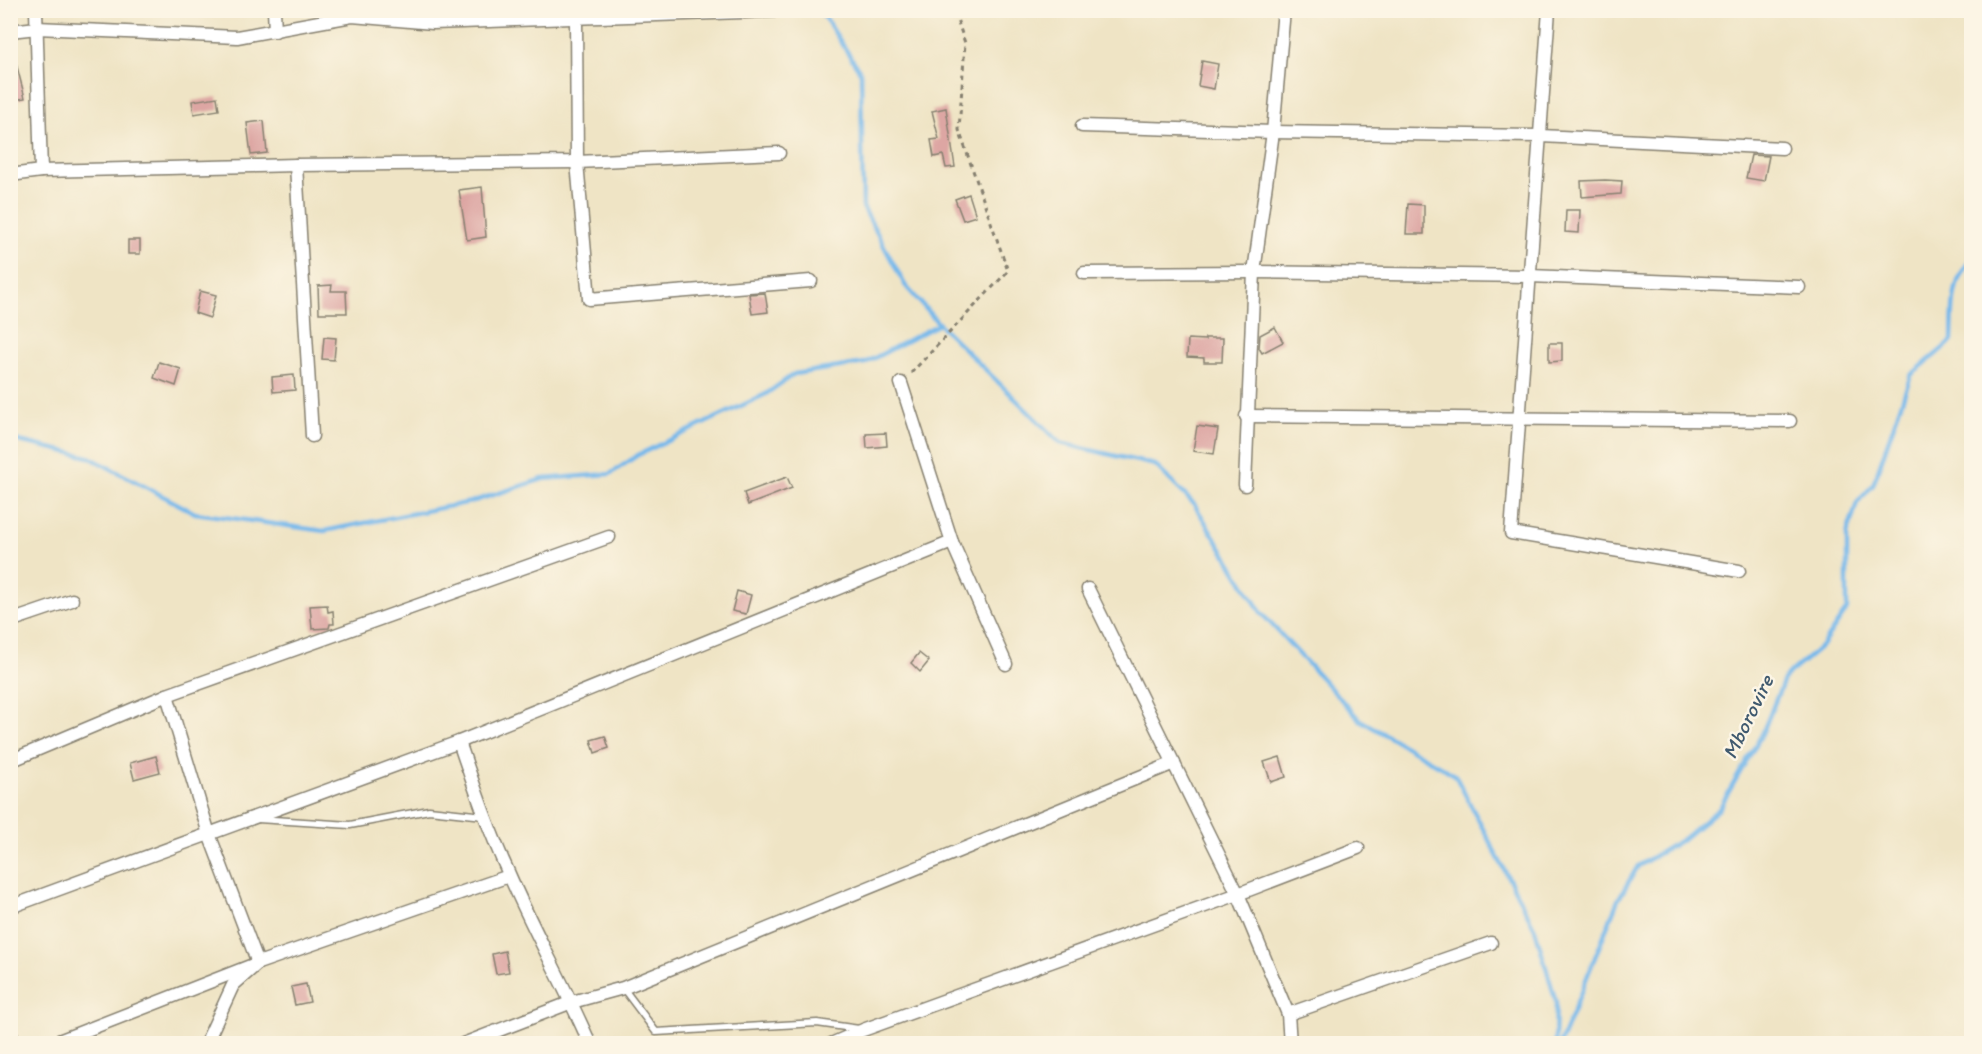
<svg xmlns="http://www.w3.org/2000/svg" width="1982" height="1054" font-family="Itim,sans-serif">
<rect width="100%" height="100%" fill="#fcf5e5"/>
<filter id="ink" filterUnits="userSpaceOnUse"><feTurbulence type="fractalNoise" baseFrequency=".0167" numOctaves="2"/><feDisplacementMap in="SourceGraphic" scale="12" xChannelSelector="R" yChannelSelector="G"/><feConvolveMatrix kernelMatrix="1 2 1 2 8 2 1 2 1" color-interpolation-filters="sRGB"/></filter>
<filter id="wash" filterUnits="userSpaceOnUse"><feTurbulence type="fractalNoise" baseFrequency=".008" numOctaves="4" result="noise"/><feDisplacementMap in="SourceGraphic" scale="24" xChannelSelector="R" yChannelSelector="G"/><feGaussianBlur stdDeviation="1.35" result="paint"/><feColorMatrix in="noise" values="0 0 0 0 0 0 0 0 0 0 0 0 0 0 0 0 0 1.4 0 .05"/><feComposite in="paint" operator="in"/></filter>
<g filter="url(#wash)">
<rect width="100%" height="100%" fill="#efe4c5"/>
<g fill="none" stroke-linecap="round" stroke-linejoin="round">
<g stroke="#75b8eb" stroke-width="4.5">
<polyline points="820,10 861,73 863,207 905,285 939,324 1060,443 1155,465 1194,504 1262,614 1360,720 1455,775 1535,929 1556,1002 1555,1044"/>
<polyline points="10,439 89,457 195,513 324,531 471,502 543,479 610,474 638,455 766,394 794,374 865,363 939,324"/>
<path d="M1560,1044l58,-144 20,-34 45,-27 36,-30 43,-75 23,-57 36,-30 26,-38v-75l10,-31 16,-18 38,-110 41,-34c1,-28 -2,-61 20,-82"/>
</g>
</g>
<g id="blocks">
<g fill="#dda6a3">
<polygon points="15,59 25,98 10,101 10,60"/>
<polygon points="1202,61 1218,64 1214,89 1198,86"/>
<polygon points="217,97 219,110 194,114 192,101"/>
<polygon points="946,108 955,167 946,168 943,155 934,157 931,140 939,139 932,111"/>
<polygon points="264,121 267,153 251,155 247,123"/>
<polygon points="1751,155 1769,156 1764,181 1746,178"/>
<polygon points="1605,180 1622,181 1621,194 1582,197 1581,181"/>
<polygon points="482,187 486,237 467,240 459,190"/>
<polygon points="969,194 976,216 963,220 955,199"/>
<polygon points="1408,204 1424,205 1424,234 1406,234"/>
<polygon points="1566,210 1580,210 1579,233 1565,232"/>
<rect x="128" y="240" width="12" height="14"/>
<polygon points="332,285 331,291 346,291 347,313 319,313 318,286"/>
<polygon points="200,291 216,295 210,318 195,313"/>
<polygon points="765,293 768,312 752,314 749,294"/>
<polygon points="1275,327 1283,342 1262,353 1259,348 1260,335"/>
<polygon points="324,337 336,338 334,360 322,359"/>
<polygon points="1205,338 1223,338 1222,362 1204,362 1204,358 1187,357 1188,339 1205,340"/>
<polygon points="1549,343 1562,343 1562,361 1549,362"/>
<polygon points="159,362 181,369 176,386 154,378"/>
<polygon points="294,375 295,390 273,392 272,377"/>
<polygon points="1197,426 1218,429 1214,454 1193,451"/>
<polygon points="886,433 887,446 867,448 866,434"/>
<polygon points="787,477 792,488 748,505 744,493"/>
<polygon points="737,591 751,595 746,614 732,611"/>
<polygon points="327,605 328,612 333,611 334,624 330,624 329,628 312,629 310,606"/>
<polygon points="919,653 929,661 920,672 911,663"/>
<polygon points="605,736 609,748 595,753 591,740"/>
<polygon points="156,756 160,772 134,779 130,763"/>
<polygon points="1280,757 1286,777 1271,782 1264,762"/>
<polygon points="505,951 509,972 496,974 492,954"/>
<polygon points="306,984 310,1002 295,1005 291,987"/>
</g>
</g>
</g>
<g filter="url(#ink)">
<use href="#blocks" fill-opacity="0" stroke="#868070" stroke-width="1.5"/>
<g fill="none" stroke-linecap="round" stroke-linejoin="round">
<defs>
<g id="service">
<polyline points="258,819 350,825 429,810 484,816"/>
<polyline points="623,988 656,1032 817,1023 859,1029"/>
</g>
<g id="minor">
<polyline points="36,10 41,171"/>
<polyline points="274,10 275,31"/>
<polyline points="1549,10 1511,533 1739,571"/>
<polyline points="576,19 577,162 589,299 811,281"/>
<polyline points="10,31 37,28 237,37 352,16 433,23 774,11"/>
<polyline points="1082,126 1273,132 1541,136 1782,148"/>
<polyline points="296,165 312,436"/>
<polyline points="10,175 41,171 296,165 577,162 779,153"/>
<polyline points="1084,273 1254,272 1530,276 1799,287"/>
<polyline points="901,383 952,542 1006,664"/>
<polyline points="1246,416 1790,421"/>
<polyline points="1245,485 1254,272 1273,132 1284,10"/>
<polyline points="1088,589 1238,894 1288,1014 1290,1044"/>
<polyline points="10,621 72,600"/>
<path d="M459,742c15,44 30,89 50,132 25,58 56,112 81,170"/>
<polyline points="10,761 167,695 609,537"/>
<polyline points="10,907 459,742 952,542"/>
<polyline points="1288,1014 1491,943"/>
<polyline points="10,1032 15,1044"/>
<polyline points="51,1044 258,963 209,834 167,695"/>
<polyline points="209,1044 209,1037 233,985 258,963 509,876"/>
<polyline points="463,1044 572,1002 623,988 1174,763"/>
<polyline points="831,1044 863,1030 1238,894 1358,848"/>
</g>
</defs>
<use href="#service" stroke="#868070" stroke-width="9"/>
<use href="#minor" stroke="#868070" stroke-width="15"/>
<polyline stroke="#868070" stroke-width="3" stroke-dasharray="4.5 4.5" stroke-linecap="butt" points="911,373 1008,271 959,130 965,43 954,10"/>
<use href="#service" stroke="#fff" stroke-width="6"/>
<use href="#minor" stroke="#fff" stroke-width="12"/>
</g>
</g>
<g text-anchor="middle" stroke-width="5" stroke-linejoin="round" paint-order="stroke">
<g font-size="21" font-style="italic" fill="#405a6f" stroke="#fcf5e5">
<text transform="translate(1748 717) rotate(-64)" y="7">Mborovire</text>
</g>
</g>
<rect width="1982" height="1054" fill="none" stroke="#fcf5e5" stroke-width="36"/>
</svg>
